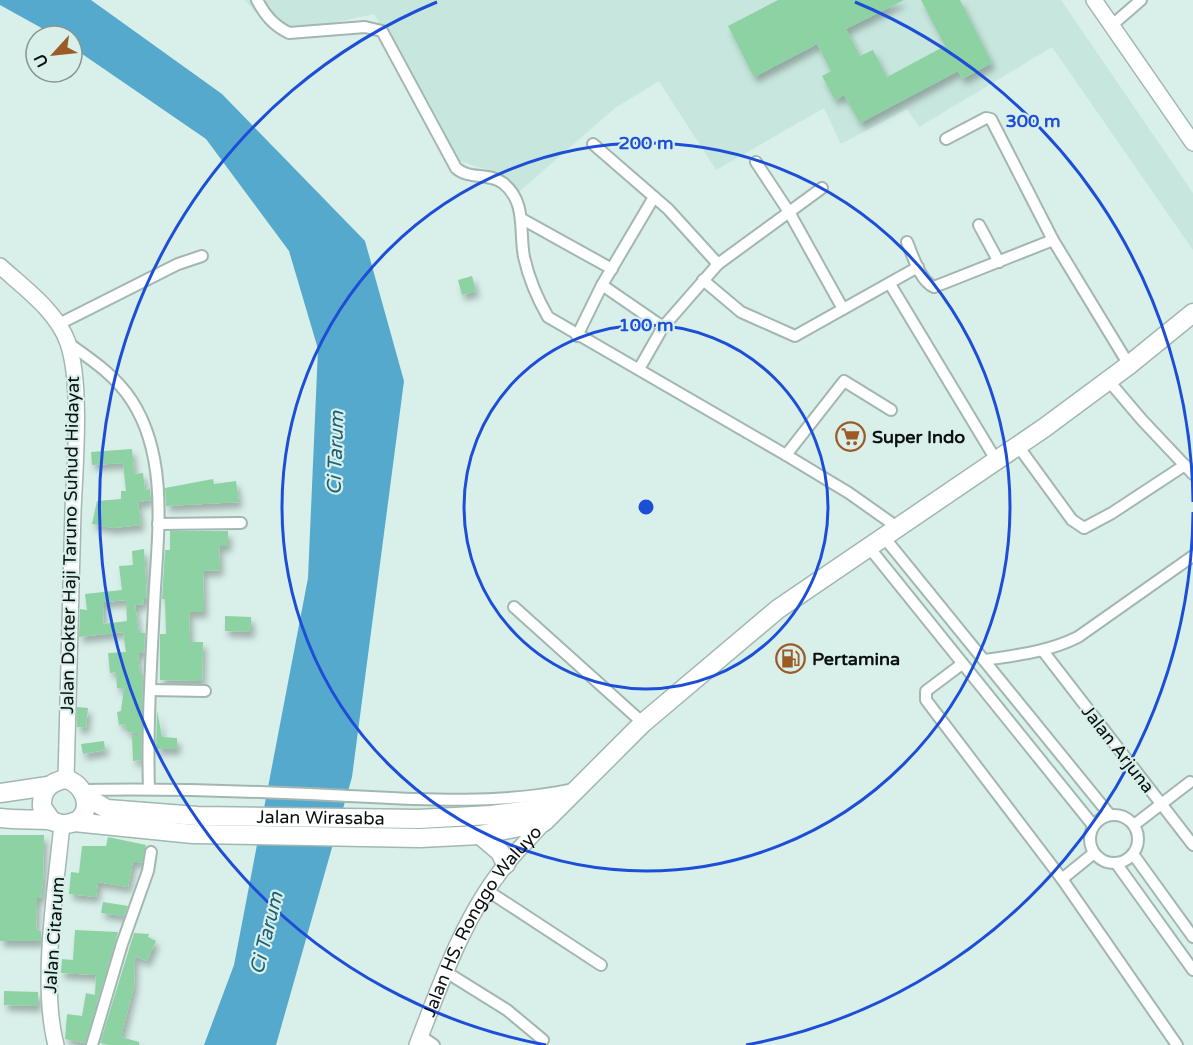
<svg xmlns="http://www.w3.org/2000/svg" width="1193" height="1045" font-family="'Varela Round',sans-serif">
<defs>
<filter id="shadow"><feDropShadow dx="3.5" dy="6" stdDeviation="3" flood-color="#0004"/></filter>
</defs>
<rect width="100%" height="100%" fill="#d9efe9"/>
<polygon fill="#c7e6de" points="245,0 1061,0 1193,193 1193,250 1052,47 919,127 907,109 841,144 824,108 716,170 659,81 615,108 513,197 497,173 456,160 374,14 291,32 268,27"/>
<polygon fill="#55a9cd" points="0,0 91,0 222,94 365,241 404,381 352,777 276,1045 204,1045 234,965 308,578 318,349 289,251 206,139 72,47 72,36 56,36 0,5"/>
<g fill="#8cd2a3" fill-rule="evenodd" filter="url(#shadow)">
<polygon points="778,0 904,0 846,29 860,56 873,50 887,77 945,46 921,0 960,0 992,63 962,79 958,71 860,123 844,95 835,100 822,76 831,71 817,44 754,77 728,26"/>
<polygon points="472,276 476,291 462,295 458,280"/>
<polygon points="132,449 134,474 143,473 145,490 150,489 151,500 138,502 141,525 113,528 92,524 97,501 121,499 121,491 126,491 123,463 92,465 91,452"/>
<polygon points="213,479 214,484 236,481 239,502 166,506 165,488"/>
<polygon points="170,531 228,531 228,546 219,546 220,570 203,571 204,612 189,612 190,642 203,642 202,681 160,680 160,634 166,634 165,599 162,599 165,550 170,550"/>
<path d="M144,549l3,50h-4l1,5 -9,1 4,28h6l-1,20h-6l2,22h3l-2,85 -8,1 -1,-25h5v-3l-10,-1 -2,-8 -6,1 -2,-13 4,-1 3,-23h-7l-1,-16 -6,1 -2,-20 18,-1 -3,-20 -44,5 1,-28 7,1 -2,-16 37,-4 -3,-24 14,-1 -1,-14zM126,600l1,21 -24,3 1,-22z"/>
<polygon points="225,616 251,617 251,632 225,631"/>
<polygon points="77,707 88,708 86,728 77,727"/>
<polygon points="157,710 162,737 177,738 177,749 156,749"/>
<polygon points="104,741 105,750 83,754 81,744"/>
<polygon points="0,835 44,835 43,881 41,898 37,898 36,930 41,931 41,941 0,941"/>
<polygon points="108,837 146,845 142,863 133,861 128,887 98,882 96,897 69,894 71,872 79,873 82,846 106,846"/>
<polygon points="103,902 128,906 124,916 101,913"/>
<polygon points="75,930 118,932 85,1043 65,1039 67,1014 82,1016 86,993 95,995 96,975 61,973 62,959 73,960"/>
<polygon points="134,933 149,934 148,937 156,941 147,961 135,956 134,986 121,1037 139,1042 139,1045 109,1045 100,1043"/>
<polygon points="4,991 38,992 38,1006 4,1005"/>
</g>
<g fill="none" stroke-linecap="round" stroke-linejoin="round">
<defs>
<g id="street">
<path d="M257,0c8,15 16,25 32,33l76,-6 17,4 74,137c13,12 33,4 47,15 24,19 16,48 21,74 5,22 13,41 24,60l238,138 63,38 48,34"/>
<polyline points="1111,26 1141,0"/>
<polyline points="946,139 986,118 991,119 1053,240 1129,365"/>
<polyline points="593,144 668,209 718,264"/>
<polyline points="756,162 789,212 843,309"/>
<polyline points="522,219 612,269"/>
<polyline points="979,225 999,262"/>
<path d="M907,242c6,14 13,39 27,45l119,-47"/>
<polyline points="703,280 741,312 795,336 918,267"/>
<polyline points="890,284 996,460"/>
<polyline points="602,285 663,327"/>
<polyline points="59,324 178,264 202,256"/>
<polyline points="577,336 602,285 654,197"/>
<path d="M68,343c24,17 48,33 64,58 38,59 25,138 22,205 -3,61 -7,122 -5,183"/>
<polyline points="639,369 663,327 718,264 822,188"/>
<polyline points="1108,380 1142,420 1193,474"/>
<polyline points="1018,446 1072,520 1084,528 1112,513 1185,465"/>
<polyline points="786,455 844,381 891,410"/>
<polyline points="158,524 241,523"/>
<polyline points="883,536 1109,814"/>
<polyline points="868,546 1092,824"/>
<polyline points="514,607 643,723"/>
<polyline points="1043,651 1193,845"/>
<path d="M985,660c32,-5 63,-8 93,-23l115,-81"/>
<polyline points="962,664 926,691 926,700 1062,879 1177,1045"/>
<polyline points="150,690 205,691"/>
<path d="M83,790c82,-2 164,1 246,5 81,4 166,11 245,-6"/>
<circle cx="1114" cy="839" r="24"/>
<polyline points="1134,825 1190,782"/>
<polyline points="1133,854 1193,937"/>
<polyline points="1116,863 1193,970"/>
<polyline points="1062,879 1094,853"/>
<polyline points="488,891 601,965"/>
<polyline points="446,972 507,1010 543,1040"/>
<polyline points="421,1036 434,1045"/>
<polyline points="92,1045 122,944 148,871 151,852"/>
</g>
<g id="secondary">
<polyline points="1094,0 1193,143"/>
<path d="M0,266c24,22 57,45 68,77 14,41 7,123 5,168 -3,90 -5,179 -7,268"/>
<path d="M56,1045c-16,-61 0,-157 6,-221"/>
<path id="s1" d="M417,1045c24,-62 47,-130 90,-182 11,-14 25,-27 37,-41"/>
</g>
<g id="primary">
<polyline points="0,793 48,786"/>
<path id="s2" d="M86,797l21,12 90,7 222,3 72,-4 68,-9"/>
<path d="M0,818c16,2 32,1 48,2 6,1 11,5 18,4 29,-3 24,-38 0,-45 -17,3 -25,12 -24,28l9,13"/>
<polyline points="74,822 193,834 420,838 480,835 544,822 643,723 778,609 1044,428 1129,365 1193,313"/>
<polyline points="480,835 500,852 506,864"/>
</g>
</defs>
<use href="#street" stroke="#a2b7b1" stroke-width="14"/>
<use href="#secondary" stroke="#a2b7b1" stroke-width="18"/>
<use href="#primary" stroke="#a2b7b1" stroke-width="21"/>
<use href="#street" stroke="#fff" stroke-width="10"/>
<use href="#secondary" stroke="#fff" stroke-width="15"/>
<use href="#primary" stroke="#fff" stroke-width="18"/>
</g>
<g fill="none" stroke="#1d4ed8" stroke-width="3">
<circle cx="646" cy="507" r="182"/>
<circle cx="646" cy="507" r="364"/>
<path d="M1193 512A547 547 0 0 1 746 1045M546 1045A547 547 0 0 1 437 2M855 2A547 547 0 0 1 1193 502"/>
</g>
<defs>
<symbol id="supermarket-ring" viewBox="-11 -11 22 22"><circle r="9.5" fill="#d9efe9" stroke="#9c5b26" stroke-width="1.5"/><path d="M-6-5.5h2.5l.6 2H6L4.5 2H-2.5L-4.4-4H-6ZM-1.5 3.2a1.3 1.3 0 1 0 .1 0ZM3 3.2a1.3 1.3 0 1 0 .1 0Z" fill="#9c5b26"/></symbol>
<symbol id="fuel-ring" viewBox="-11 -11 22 22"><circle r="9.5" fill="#d9efe9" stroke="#9c5b26" stroke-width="1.5"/><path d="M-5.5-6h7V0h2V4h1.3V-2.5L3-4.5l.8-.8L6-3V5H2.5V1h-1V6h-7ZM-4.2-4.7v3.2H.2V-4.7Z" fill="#9c5b26"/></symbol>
</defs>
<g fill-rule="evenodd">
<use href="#supermarket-ring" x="834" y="420" width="33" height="33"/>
<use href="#fuel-ring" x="774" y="642" width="33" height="33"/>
</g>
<g text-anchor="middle" stroke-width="4.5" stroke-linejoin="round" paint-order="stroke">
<g font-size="18" font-weight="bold" fill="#0a1110" stroke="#d9efe9" text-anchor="start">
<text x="872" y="443">Super Indo</text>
<text x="812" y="665">Pertamina</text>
</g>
<g font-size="18" fill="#0a1110" stroke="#d9efe9">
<text transform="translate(70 545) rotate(-89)" y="6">Jalan Dokter Haji Taruno Suhud Hidayat</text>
<text transform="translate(1118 749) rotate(52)" y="6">Jalan Arjuna</text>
<text dy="6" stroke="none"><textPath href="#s2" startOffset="238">Jalan Wirasaba</textPath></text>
<text dy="6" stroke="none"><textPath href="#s1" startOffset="141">Jalan HS. Ronggo Waluyo</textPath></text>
<text transform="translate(54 935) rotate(-86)" y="6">Jalan Citarum</text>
</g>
<g font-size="20" font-style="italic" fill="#1d5f78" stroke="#d9efe9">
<text transform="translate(335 453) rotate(-88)" y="7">Ci Tarum</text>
<text transform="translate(266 933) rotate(-76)" y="7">Ci Tarum</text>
</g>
</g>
<circle cx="646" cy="507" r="9" fill="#1d4ed8" stroke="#d9efe9" stroke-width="3"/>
<g font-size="18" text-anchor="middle" font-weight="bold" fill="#1d4ed8" stroke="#d9efe9" stroke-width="4.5" stroke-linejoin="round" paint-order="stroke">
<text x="1033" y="127">300 m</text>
<text x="646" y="149">200 m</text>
<text x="646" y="331">100 m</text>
</g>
<g transform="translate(54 54) rotate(243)"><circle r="28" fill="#d9efe9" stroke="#869692" stroke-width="1.5"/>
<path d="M0-4.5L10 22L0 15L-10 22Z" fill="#9c5b26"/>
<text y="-9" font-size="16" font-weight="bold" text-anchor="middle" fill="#0a1110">U</text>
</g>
</svg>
